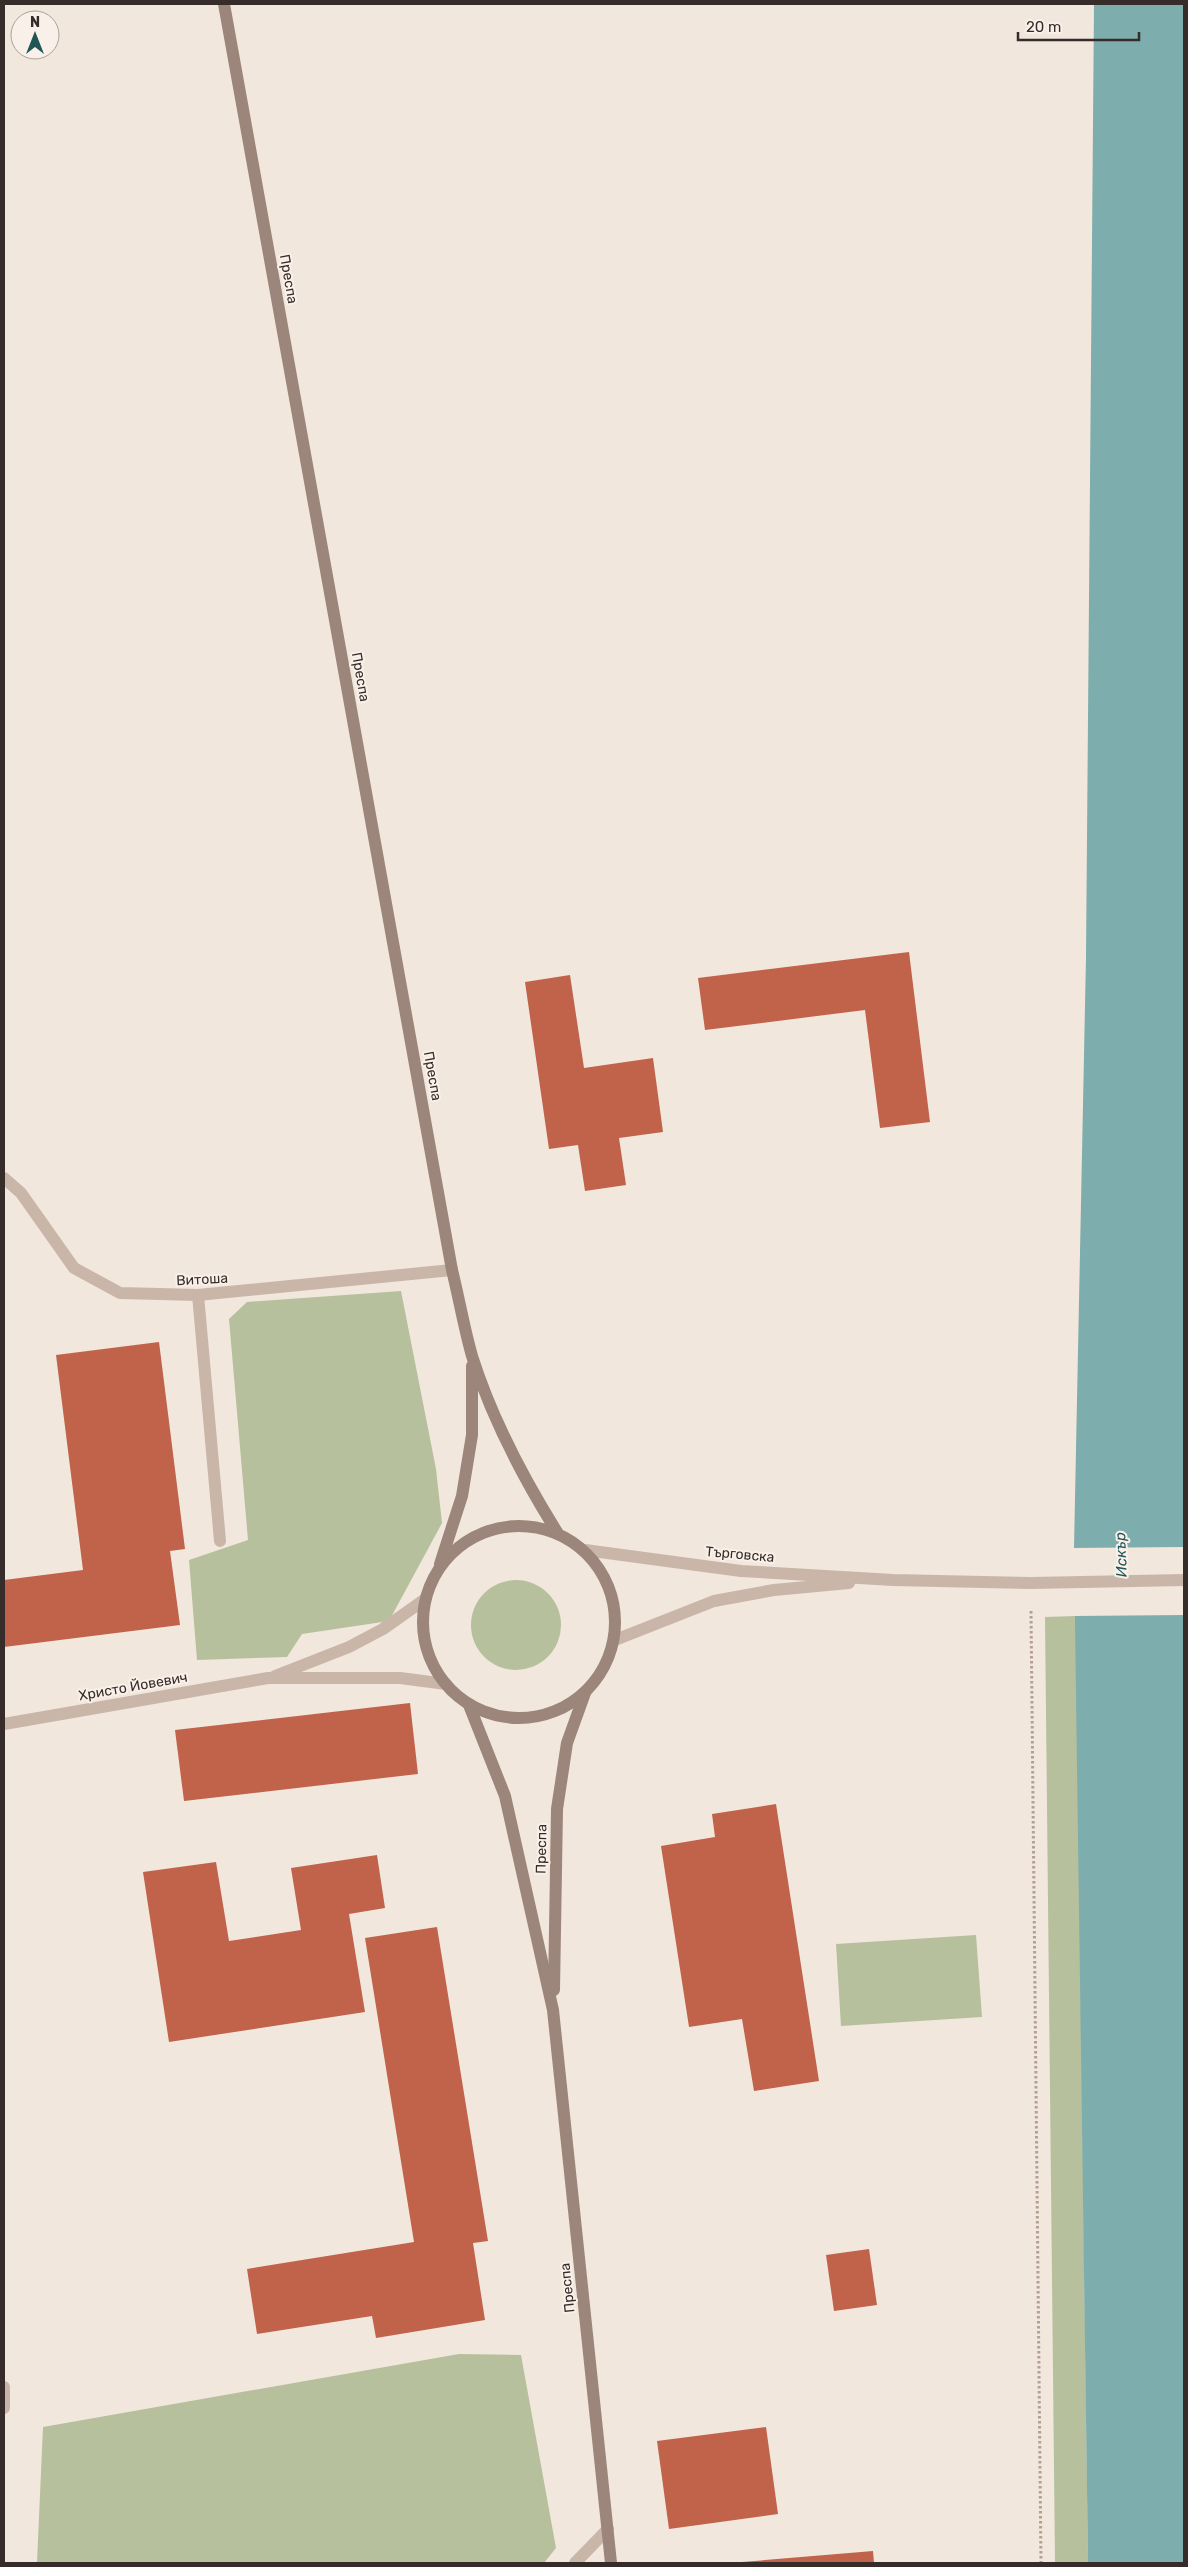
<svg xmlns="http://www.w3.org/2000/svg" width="1188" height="2567" font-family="Rubik,sans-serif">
<rect width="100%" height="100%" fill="#f1e7dd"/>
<g fill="#b6c09d">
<polygon points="401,1291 436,1469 442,1523 389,1621 302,1634 287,1657 197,1660 189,1560 248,1540 229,1319 247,1302"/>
<circle cx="516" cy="1625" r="45"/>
<polygon points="1076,1616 1088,2563 1055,2563 1045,1617"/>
<polygon points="976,1935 982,2017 841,2026 836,1944"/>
<polygon points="459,2354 521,2355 556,2548 544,2563 37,2563 43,2427"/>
</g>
<polygon fill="#7dadad" points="1094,4 1184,4 1184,2563 1088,2563 1074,1548 1086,957"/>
<polygon fill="#f1e7dd" points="1184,1547 1184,1615 1074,1616 1072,1548"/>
<g fill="#c1624b">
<polygon points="909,952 930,1122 880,1128 865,1010 705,1030 698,978"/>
<polygon points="570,975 584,1068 653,1058 663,1132 619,1138 626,1185 585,1191 578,1145 549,1149 525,982"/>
<polygon points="159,1342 185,1549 170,1551 180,1625 4,1647 4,1580 83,1570 56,1355"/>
<polygon points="410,1703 418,1774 184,1801 175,1730"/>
<polygon points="776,1804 819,2081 754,2091 742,2019 689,2027 661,1846 715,1837 712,1814"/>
<polygon points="377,1855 385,1908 349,1914 365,2012 169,2042 143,1872 216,1862 229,1941 301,1930 291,1868"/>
<polygon points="437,1927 488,2241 473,2243 485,2320 376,2338 372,2316 257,2334 247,2269 414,2242 365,1938"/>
<polygon points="869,2249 877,2305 834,2311 826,2255"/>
<polygon points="766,2427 778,2514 669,2529 657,2441"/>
<polygon points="873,2551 874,2563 742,2563 742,2562"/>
</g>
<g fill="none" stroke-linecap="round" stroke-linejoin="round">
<polyline stroke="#b4a093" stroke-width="3" stroke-dasharray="2.5 2.5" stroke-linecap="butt" points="1031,1611 1041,2563"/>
<g stroke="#c9b6a9" stroke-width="12">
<polyline points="198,1295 220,1541"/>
<polyline points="575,2563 608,2529"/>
</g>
<g stroke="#c9b6a9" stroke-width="12">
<polyline points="4,1178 21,1193 74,1268 120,1293 198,1295 452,1270"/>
<polyline points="585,1550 741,1571 893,1580 1031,1583 1184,1580"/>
<polyline points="615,1640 714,1601 774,1590 849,1583"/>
<polyline points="275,1676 349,1647 383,1629 424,1600"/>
<polyline points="4,1724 268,1678 400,1678 446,1684"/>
<polyline points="4,2387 4,2408"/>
</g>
<g stroke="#9c857a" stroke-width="12">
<path d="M224,4l228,1266c7,28 12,58 20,86 20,63 50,120 85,176"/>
<circle cx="519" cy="1622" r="96"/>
<polyline points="440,1564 462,1496 472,1435 472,1366"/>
<polyline points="469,1705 505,1796 553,2010 611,2563"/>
<polyline points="554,1990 557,1809 567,1743 585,1693"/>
</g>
</g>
<g text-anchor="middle" stroke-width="4" stroke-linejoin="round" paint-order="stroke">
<g font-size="14" fill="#362c29" stroke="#f9f1e9">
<text transform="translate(289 279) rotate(80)" y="5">Преспа</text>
<text transform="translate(361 677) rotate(80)" y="5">Преспа</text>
<text transform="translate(433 1076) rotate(80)" y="5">Преспа</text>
<text transform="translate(202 1279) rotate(-3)" y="5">Витоша</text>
<text transform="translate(740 1554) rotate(5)" y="5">Търговска</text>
<text transform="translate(133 1686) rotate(-10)" y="5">Христо Йовевич</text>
<text transform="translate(541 1849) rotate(-89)" y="5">Преспа</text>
<text transform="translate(567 2288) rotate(-96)" y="5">Преспа</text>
</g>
<g font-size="15" font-style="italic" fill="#205556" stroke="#f9f1e9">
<text transform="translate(1121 1555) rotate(-92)" y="5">Искър</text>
</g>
</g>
<rect width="1188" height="2567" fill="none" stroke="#362c29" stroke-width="10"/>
<g transform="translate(35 35)"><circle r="24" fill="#f9f1e9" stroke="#aba29c"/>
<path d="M0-4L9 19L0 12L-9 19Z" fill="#205556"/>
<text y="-8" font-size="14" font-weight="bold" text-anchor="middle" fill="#362c29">N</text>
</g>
<path d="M1018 32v8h121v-8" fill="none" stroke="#362c29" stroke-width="2.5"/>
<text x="1026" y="32" font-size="15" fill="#362c29" stroke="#f9f1e9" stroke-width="4" paint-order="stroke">20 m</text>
</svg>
